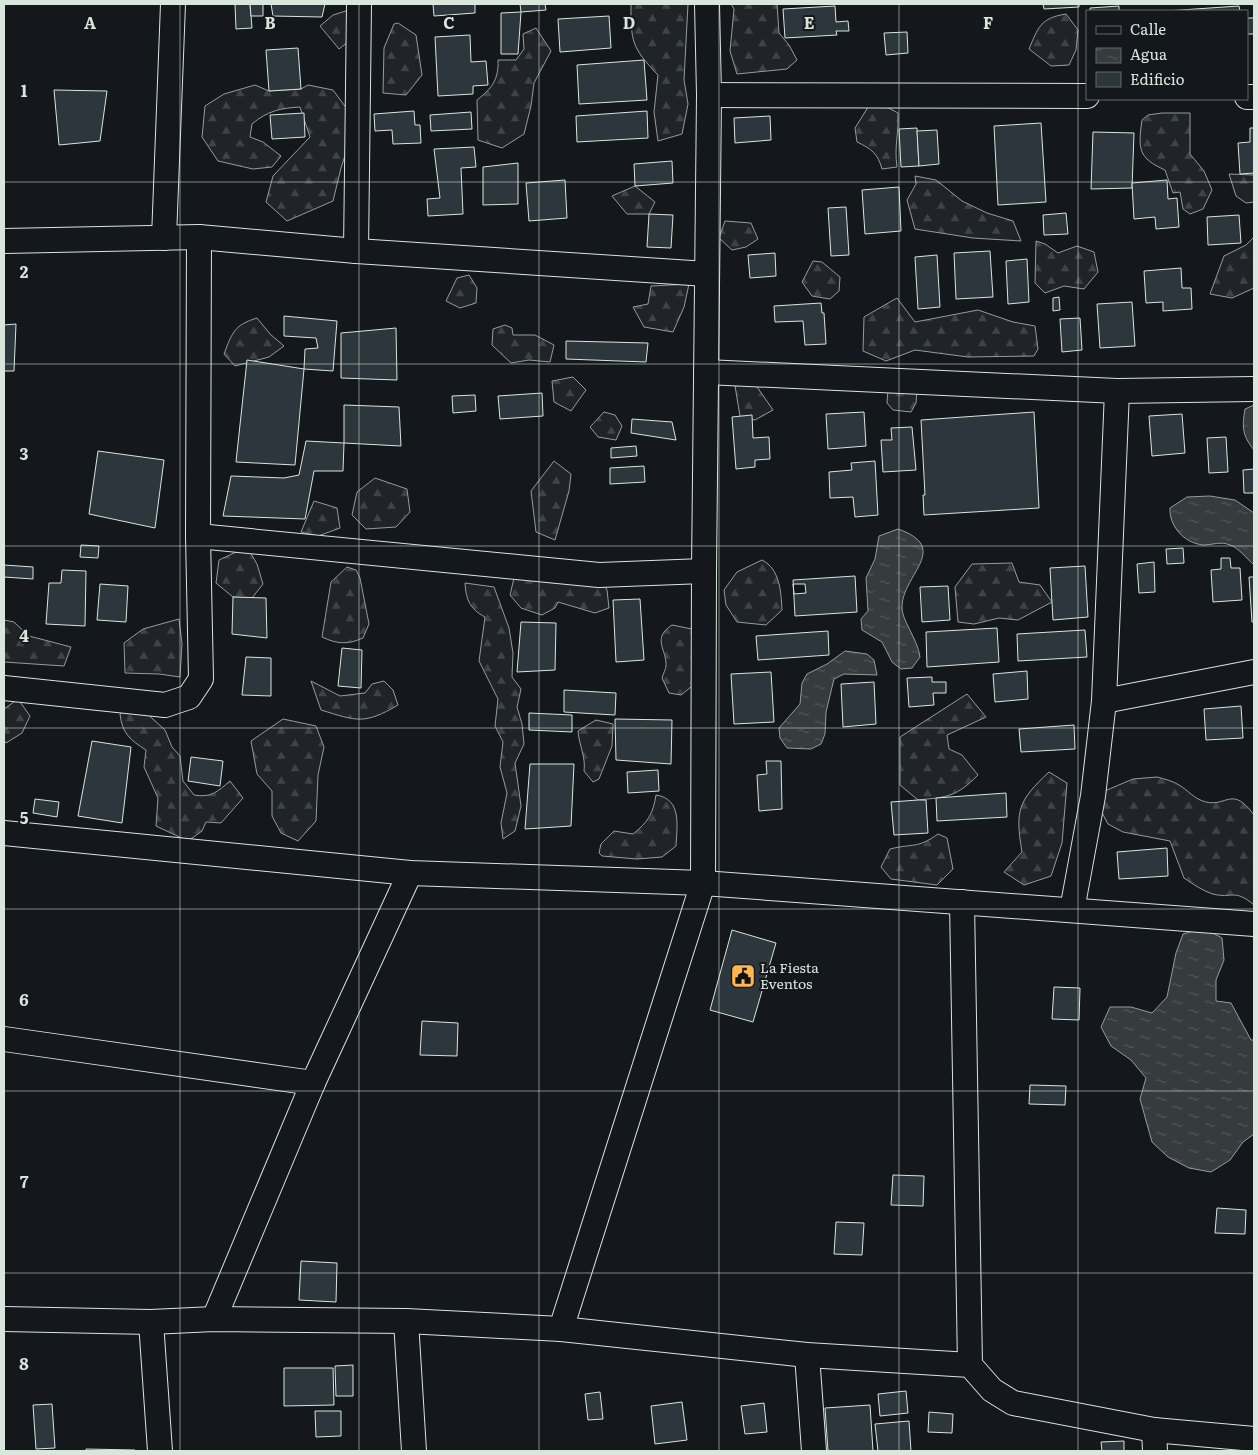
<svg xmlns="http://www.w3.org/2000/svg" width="1258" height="1455" font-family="Literata,serif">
<defs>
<pattern id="forest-firs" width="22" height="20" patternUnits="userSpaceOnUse" patternTransform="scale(1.25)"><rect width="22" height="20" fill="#202428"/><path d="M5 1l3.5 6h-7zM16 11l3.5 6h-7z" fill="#404447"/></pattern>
<pattern id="water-ripples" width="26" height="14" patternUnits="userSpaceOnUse" patternTransform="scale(1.25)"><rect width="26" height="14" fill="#363b3e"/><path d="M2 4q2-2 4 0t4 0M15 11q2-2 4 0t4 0" fill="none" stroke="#525759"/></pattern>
</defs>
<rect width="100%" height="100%" fill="#14181c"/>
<g fill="url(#forest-firs)" stroke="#939e99">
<path d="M631,4h57l-4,76 4,24 -6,30 -24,7 -4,-29 4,-37c-27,-28 -27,-34 -27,-71z"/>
<polygon points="731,4 777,4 779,33 789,45 797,60 787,69 737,74 730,51 734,9"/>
<polygon points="349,10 353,38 339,49 320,26 333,15"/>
<path d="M1066,14l12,16 -2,20 -7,15 -18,1 -22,-17c9,-21 11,-31 37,-35z"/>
<polygon points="398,23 416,35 422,75 406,95 383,93 384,48 394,24"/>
<path d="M536,28l15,23 -17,32 -3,23 -7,28 -22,14 -24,-8 -1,-40c14,-11 22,-20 21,-40h18l8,-11 -1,-15z"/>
<path d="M255,85l14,6 32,-2 7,-4 25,5 23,31 -15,47 -8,33 -46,20 -21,-19 7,-26 37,-39 -10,-30c-19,1 -33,4 -48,17l-2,13 13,5 18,14 -9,11 -19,2 -35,-8 -16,-24 3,-31 19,-12z"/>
<path d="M870,104l15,2 13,7c1,20 -4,33 -1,54l-15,2c-4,-15 -10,-20 -25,-27l-2,-14z"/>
<path d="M1162,113h28v41l14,17 8,19 -9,19 -13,5 -7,-5 -3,-17 -7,1 -8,-23c-27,-12 -27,-21 -23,-50l6,-5z"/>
<polygon points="1229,174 1254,175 1254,202 1246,203 1236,196"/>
<polygon points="915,176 936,180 962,201 987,213 1013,221 1021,241 973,238 915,229 907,200 916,184"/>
<polygon points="635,186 655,202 649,214 627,214 612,196"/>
<polygon points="725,221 751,223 758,239 746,247 732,250 719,238"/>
<polygon points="1254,237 1254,288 1232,298 1210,294 1224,256 1246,245"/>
<polygon points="1036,241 1045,244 1058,253 1077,246 1094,252 1098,272 1084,289 1064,286 1045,293 1035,283"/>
<polygon points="813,261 822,262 840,277 839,291 830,299 812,296 802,282"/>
<polygon points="469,275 477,288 476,303 460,308 446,301 457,278"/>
<polygon points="689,284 684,307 673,332 644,327 633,307 648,304 651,286"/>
<polygon points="897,298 915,322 978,310 1013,322 1035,326 1038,349 1034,356 968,357 915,350 886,361 863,351 864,317"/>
<path d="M257,318l13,16 14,12 -15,11 -34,9 -11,-12c8,-21 10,-29 33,-36z"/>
<polygon points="505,325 512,328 513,335 535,335 554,345 550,362 529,360 511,363 492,345 493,329"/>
<polygon points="573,377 586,390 571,411 554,402 552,381"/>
<polygon points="755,384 773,410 755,420 740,416 735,386"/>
<polygon points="888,389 917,391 916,403 911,412 893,410 887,403"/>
<polygon points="604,412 615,415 622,426 616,440 598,437 590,427"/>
<polygon points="554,461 571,474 569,491 555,540 536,532 531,491"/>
<polygon points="375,478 407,489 410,512 396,527 366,529 352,515 357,492"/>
<polygon points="314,501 337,508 340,528 318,536 301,532"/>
<polygon points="247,547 257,564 263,584 252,598 233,597 216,583 219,560"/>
<path d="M762,560c18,9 19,32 20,50l-16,15 -29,-3 -11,-17 -2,-15 13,-18z"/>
<polygon points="1012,563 1019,582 1040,585 1052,602 1018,620 999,618 974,624 958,622 955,587 972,564"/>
<path d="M347,567l9,3 4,8 9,46 -6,14c-16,7 -26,6 -41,-1l9,-55z"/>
<polygon points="599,575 607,590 609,608 595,613 558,602 555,608 542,615 521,608 510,595 514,578"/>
<path d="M465,583l29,4 15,41 4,25 -1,24 9,12 -4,18 5,17 2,20 -9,19 6,43 -6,25 -12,8 -2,-16 6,-30 -7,-26 3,-25 -8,-16 3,-27 -19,-38 6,-44c-15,-8 -19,-17 -20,-34z"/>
<polygon points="179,619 182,644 180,677 159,674 125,673 124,643 143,629"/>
<polygon points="4,620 14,622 29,636 71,647 64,666 4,662"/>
<path d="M672,625l20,4 4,54 -15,12 -12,-2 -7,-15c1,-4 4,-9 4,-12 1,-17 -15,-27 6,-41z"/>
<path d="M311,681l29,15 25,-3 7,-9 12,-3 9,9 5,15c-34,20 -41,16 -77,5z"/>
<path d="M967,694l19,23 -39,18 2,14 13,6 16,20c-22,22 -30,22 -60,25l-18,-15v-48z"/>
<polygon points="18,699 30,716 22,733 6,743 4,740 4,709"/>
<path d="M128,708l14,1 23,21 7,17 8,9 3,25 11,14c17,3 23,-3 36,-14l13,17 -22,25 -15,-1 -4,9 -14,10 -32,-15 2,-28 -14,-31 2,-17c-16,-10 -24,-17 -26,-36z"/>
<polygon points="283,719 316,726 324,747 318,775 316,821 298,841 281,833 272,816 272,791 257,774 251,741"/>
<path d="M596,720l17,4 -1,22 -13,33 -6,3 -9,-11c2,-14 -5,-26 -6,-40z"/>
<path d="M1049,772l18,11 -5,60 -11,33 -27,9 -20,-13 18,-20c-7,-42 -4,-51 27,-80z"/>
<path d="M1157,777c7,2 16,4 22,8 10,6 15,14 27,17 21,5 26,-17 48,13v90c-20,-17 -22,-6 -41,-11 -10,-3 -20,-10 -29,-16l-14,-37 -47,-9 -15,-8 -15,-28 40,-17z"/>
<path d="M656,795c26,4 21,30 20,51l-14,11 -25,2 -35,-3 -3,-3 2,-9 13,-13 19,3c15,-12 20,-20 23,-39z"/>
<path d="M938,834l9,4 6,31 -16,16 -46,-6 -10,-12 9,-18c24,-6 27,0 48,-15z"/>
</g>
<g fill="url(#water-ripples)" stroke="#939e99">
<path d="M1254,405v45c-12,-15 -12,-23 -9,-41z"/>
<path d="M1210,496l25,4 19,13v52c-7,-6 -15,-17 -24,-20 -9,-4 -18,0 -27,0 -19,-2 -34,-19 -33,-37l17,-11z"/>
<path d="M898,529c54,19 4,46 4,78 -1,12 16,33 18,50l-8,11 -11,1 -9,-7 -10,-20 -20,-12 -1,-11 7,-8 -2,-33 9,-19 4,-23z"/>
<polygon points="845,651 867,654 874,660 877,675 844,674 834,679 826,712 825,734 821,744 811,749 787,748 780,738 779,728 800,704 802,683 807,674 827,664"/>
<polygon points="1204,928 1222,938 1224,960 1216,980 1216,1001 1231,1003 1251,1040 1254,1040 1254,1134 1243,1142 1230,1160 1211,1172 1189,1168 1168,1157 1152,1142 1140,1099 1146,1078 1131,1060 1111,1046 1101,1027 1110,1007 1131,1007 1152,1013 1167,997 1176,953 1183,934"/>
</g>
<g fill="#2c363c" stroke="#d8e6dc" fill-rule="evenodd">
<polygon points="235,4 250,4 252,28 236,29"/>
<polygon points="250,4 263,4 263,16 251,16"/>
<polygon points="271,4 325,4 322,17 273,16"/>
<polygon points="433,4 475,4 475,13 434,16"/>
<polygon points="520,4 545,4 546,10 521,12"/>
<polygon points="1043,4 1079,4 1079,7 1044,9"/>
<polygon points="835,6 836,22 848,21 849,31 836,31 837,35 785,38 783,9"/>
<polygon points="1119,6 1119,11 1090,11 1090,8"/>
<polygon points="1239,6 1240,11 1166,11"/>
<polygon points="521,12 518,54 501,54 501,13"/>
<polygon points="609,16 611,48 560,52 558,19"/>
<rect x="1247" y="18" width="7" height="16"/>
<polygon points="907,32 908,53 886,55 884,33"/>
<polygon points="470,35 471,62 486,61 488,85 473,86 473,94 438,96 435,37"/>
<polygon points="298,48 301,89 269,91 266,50"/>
<polygon points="644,60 647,100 579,104 577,65"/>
<polygon points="54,90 107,91 100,141 59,145"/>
<polygon points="414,111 415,125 420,125 421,143 393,144 392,130 375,131 374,114"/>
<polygon points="647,111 648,138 577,142 576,116"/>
<polygon points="471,112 472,129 431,131 430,115"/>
<polygon points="304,113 305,137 272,139 270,115"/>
<polygon points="770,116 771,140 735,143 734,118"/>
<polygon points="1041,123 1046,202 998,205 994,126"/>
<polygon points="917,128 919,166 901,167 899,129"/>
<polygon points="1250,128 1254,128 1254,173 1240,174 1238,143 1250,142"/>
<polygon points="937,130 939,164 919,166 917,131"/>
<polygon points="1093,132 1134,133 1132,188 1091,189"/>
<polygon points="474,147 476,167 461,168 463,214 428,216 427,199 440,198 434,149"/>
<polygon points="672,161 673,183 635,186 634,164"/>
<polygon points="518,163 518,204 483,205 483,167"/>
<polygon points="565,180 567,218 529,221 526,183"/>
<polygon points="1167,180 1168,199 1177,198 1179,227 1156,229 1155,217 1134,219 1132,183"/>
<polygon points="899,187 901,231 865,234 862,190"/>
<polygon points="846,207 849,255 831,256 828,208"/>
<polygon points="1066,213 1068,234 1044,235 1043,215"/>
<polygon points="649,214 673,215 671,248 647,247"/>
<polygon points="1239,215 1241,243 1208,245 1207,217"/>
<polygon points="990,251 993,297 956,299 954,253"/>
<polygon points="775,253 776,276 750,278 748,255"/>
<polygon points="937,255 940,307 918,309 915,257"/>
<polygon points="1027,259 1029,302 1008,304 1006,261"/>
<polygon points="1181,268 1182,288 1191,288 1192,309 1163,311 1163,302 1146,303 1144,271"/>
<polygon points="1059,297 1060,310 1053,311 1053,298"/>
<polygon points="1132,302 1135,346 1100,348 1097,304"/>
<polygon points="821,303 822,313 824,313 826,344 805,345 803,321 775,322 774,306"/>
<polygon points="284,316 337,321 333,371 304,369 305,349 318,348 316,338 284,336"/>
<polygon points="1080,318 1082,350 1062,352 1060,319"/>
<polygon points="16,324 14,371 4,371 4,325"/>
<polygon points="396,328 397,380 341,378 341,333"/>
<polygon points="566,341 648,343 646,362 566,359"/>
<polygon points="247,360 304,369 295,465 236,462"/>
<polygon points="542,393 543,416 500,419 498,396"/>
<polygon points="475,395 476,411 453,413 452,396"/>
<polygon points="344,405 399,407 401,446 344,443"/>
<polygon points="864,412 866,446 828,449 826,414"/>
<polygon points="1034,412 1039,508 924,515 923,495 925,495 921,420"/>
<polygon points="1182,414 1185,453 1152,456 1149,416"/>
<polygon points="752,415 753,438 769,437 770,459 755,460 755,467 736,469 732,417"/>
<polygon points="632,419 672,422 676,440 631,433"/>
<polygon points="912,427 916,470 883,472 881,440 892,440 891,428"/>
<polygon points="1226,437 1228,472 1209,473 1207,438"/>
<polygon points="306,441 344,443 343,471 314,471 305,519 223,516 231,476 284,478 299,475"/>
<polygon points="636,446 637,456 611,458 611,448"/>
<polygon points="98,451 164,460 155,528 89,514"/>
<polygon points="875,461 878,515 855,517 853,497 830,498 829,472 852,470 851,463"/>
<polygon points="644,466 645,482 610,484 610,468"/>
<polygon points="1254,469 1254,493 1244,493 1243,470"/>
<polygon points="81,545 99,546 98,558 80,557"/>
<polygon points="1183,548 1184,563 1167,564 1166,549"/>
<polygon points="1221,558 1230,558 1231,568 1240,568 1242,600 1213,602 1211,570 1221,569"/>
<polygon points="1154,562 1155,592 1139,593 1137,564"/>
<polygon points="4,565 33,567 33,579 4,577"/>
<polygon points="1085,566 1088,617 1053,620 1050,568"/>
<polygon points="62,570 86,571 85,626 46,624 49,583 61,583"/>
<path d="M855,576l2,36 -62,4 -2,-36zM793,584h12l1,9 -12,1z"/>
<polygon points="1249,577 1254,577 1254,622 1252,622"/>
<polygon points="100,584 128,586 126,622 97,620"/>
<polygon points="948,586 950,620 922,622 920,587"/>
<polygon points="233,597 266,598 267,638 232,634"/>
<polygon points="640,599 644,660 616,662 613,600"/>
<polygon points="521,622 556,623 555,670 517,672"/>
<polygon points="997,628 999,662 927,667 926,632"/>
<polygon points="1085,630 1087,657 1018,661 1017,634"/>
<polygon points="828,631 829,655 758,660 756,636"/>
<polygon points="342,648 362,650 361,688 338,686"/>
<polygon points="246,657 271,658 271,696 242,695"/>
<polygon points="1027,671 1028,699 995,702 993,674"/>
<polygon points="771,672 774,722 734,724 731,674"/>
<polygon points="932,677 932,682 946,682 946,693 933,693 934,705 909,707 907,678"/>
<polygon points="874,682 876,724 843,727 841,684"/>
<polygon points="564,690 616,693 615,715 564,712"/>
<polygon points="1241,706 1243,738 1206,740 1204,709"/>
<polygon points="529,713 572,715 572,732 529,730"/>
<polygon points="615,719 672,720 671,764 616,760"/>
<polygon points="1074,725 1075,749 1021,752 1019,729"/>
<polygon points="92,741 131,747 122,823 78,816"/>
<polygon points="191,757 223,761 220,786 188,781"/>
<polygon points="766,761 781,761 782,809 759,811 757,775 767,774"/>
<polygon points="530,764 574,764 571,826 525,829"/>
<polygon points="658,770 659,791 628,793 627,772"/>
<polygon points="1006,793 1007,817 937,821 936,798"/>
<polygon points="35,799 59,802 57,817 33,813"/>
<polygon points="918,800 926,800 928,833 894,835 891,802"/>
<polygon points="1167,848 1168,876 1119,879 1117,852"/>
<polygon points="732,930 776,943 753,1022 710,1010"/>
<polygon points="1054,987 1080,988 1079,1020 1052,1019"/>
<polygon points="422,1021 458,1023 457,1056 420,1055"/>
<polygon points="1030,1085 1066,1086 1065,1105 1029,1104"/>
<polygon points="893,1175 924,1176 923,1206 891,1205"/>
<polygon points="1217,1208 1246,1210 1245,1234 1215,1233"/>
<polygon points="836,1222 864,1223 862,1255 834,1254"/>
<polygon points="301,1261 337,1263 336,1302 299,1300"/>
<polygon points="353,1365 353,1396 336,1396 335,1366"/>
<polygon points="284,1368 333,1368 334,1405 284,1406"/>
<polygon points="906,1391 908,1413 880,1416 878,1394"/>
<polygon points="600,1392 603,1419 588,1420 585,1394"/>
<polygon points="682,1402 687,1440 655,1444 651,1406"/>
<polygon points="764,1403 767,1432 745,1434 741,1406"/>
<polygon points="52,1404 55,1448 36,1449 33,1405"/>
<polygon points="870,1405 873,1451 828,1451 825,1408"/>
<polygon points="315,1411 341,1411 341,1436 316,1437"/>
<polygon points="929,1412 953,1414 952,1433 928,1432"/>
<polygon points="909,1421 911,1451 878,1451 875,1424"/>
<polygon points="1124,1441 1124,1451 1102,1451 1101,1442"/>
<polygon points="86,1449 135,1450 135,1451 86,1451"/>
</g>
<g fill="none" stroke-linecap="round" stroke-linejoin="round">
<defs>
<g id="street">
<polyline points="709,95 1087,96"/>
<polyline points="1247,97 1254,97"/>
<polyline points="164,238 173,4"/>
<polyline points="4,241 199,237 356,251 707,274"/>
<polyline points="356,251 359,4"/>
<polyline points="706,372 1117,391 1254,389"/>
<polyline points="198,536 599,575 704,571"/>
<polyline points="4,688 165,705 189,697 201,679 198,536 199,237"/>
<polyline points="1104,701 1254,672"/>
<polyline points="4,833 410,873 703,883 1254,924"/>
<polyline points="962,902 970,1365"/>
<polyline points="1072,910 1093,796 1104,701 1117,391"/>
<polyline points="4,1039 313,1083"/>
<polyline points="4,1319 151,1322 214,1319 406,1321 561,1329 807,1355 970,1365 992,1390 1013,1403 1154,1430 1254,1439"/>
<polyline points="214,1319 313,1083 410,873"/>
<polyline points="406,1321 414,1451"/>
<polyline points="151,1322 160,1451"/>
<polyline points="561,1329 703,883 704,571 709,95 707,4"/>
<polyline points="807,1355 814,1451"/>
<polyline points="1154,1430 1155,1451"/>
</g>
</defs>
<use href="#street" stroke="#d8e6dc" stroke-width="26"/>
<use href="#street" stroke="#14181c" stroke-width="24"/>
</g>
<path fill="none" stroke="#d8e6dc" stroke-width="1" stroke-opacity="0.55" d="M180,4v1447M359,4v1447M539,4v1447M719,4v1447M899,4v1447M1078,4v1447M4,182h1250M4,364h1250M4,546h1250M4,728h1250M4,909h1250M4,1091h1250M4,1273h1250"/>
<defs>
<symbol id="civic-square" viewBox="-11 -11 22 22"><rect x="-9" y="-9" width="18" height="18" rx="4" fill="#ffb74d" stroke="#14181c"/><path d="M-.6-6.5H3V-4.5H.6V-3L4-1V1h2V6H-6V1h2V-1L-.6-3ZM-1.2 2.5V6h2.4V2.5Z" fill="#111"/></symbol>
</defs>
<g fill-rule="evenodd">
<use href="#civic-square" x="729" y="962" width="28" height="28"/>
</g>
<g text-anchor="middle" stroke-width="4" stroke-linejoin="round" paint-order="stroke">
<g font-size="14" fill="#d8e6dc" stroke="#14181c" text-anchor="start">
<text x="760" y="973">La Fiesta<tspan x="760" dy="16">Eventos</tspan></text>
</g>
</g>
<g font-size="16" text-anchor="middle" font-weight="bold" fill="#d8e6dc" stroke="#14181c" stroke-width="4" stroke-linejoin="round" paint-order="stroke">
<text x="90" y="29">A</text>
<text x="270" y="29">B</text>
<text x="449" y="29">C</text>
<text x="629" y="29">D</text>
<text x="809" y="29">E</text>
<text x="988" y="29">F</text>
<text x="24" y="97">1</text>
<text x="24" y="278">2</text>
<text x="24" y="460">3</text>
<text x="24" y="642">4</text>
<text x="24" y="824">5</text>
<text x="24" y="1006">6</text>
<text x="24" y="1188">7</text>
<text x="24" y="1370">8</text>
</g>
<rect width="1258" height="1455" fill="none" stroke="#d8e6dc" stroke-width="10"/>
<rect x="1086" y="10" width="162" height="90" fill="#14181c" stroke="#626a69"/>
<rect x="1096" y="26" width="25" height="8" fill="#14181c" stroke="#626a69"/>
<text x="1130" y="35" font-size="15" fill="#d8e6dc">Calle</text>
<rect x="1096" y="48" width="25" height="15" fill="url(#water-ripples)" stroke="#626a69"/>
<text x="1130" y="60" font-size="15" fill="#d8e6dc">Agua</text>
<rect x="1096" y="72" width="25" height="15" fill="#2c363c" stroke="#626a69"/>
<text x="1130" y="85" font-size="15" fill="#d8e6dc">Edificio</text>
</svg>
